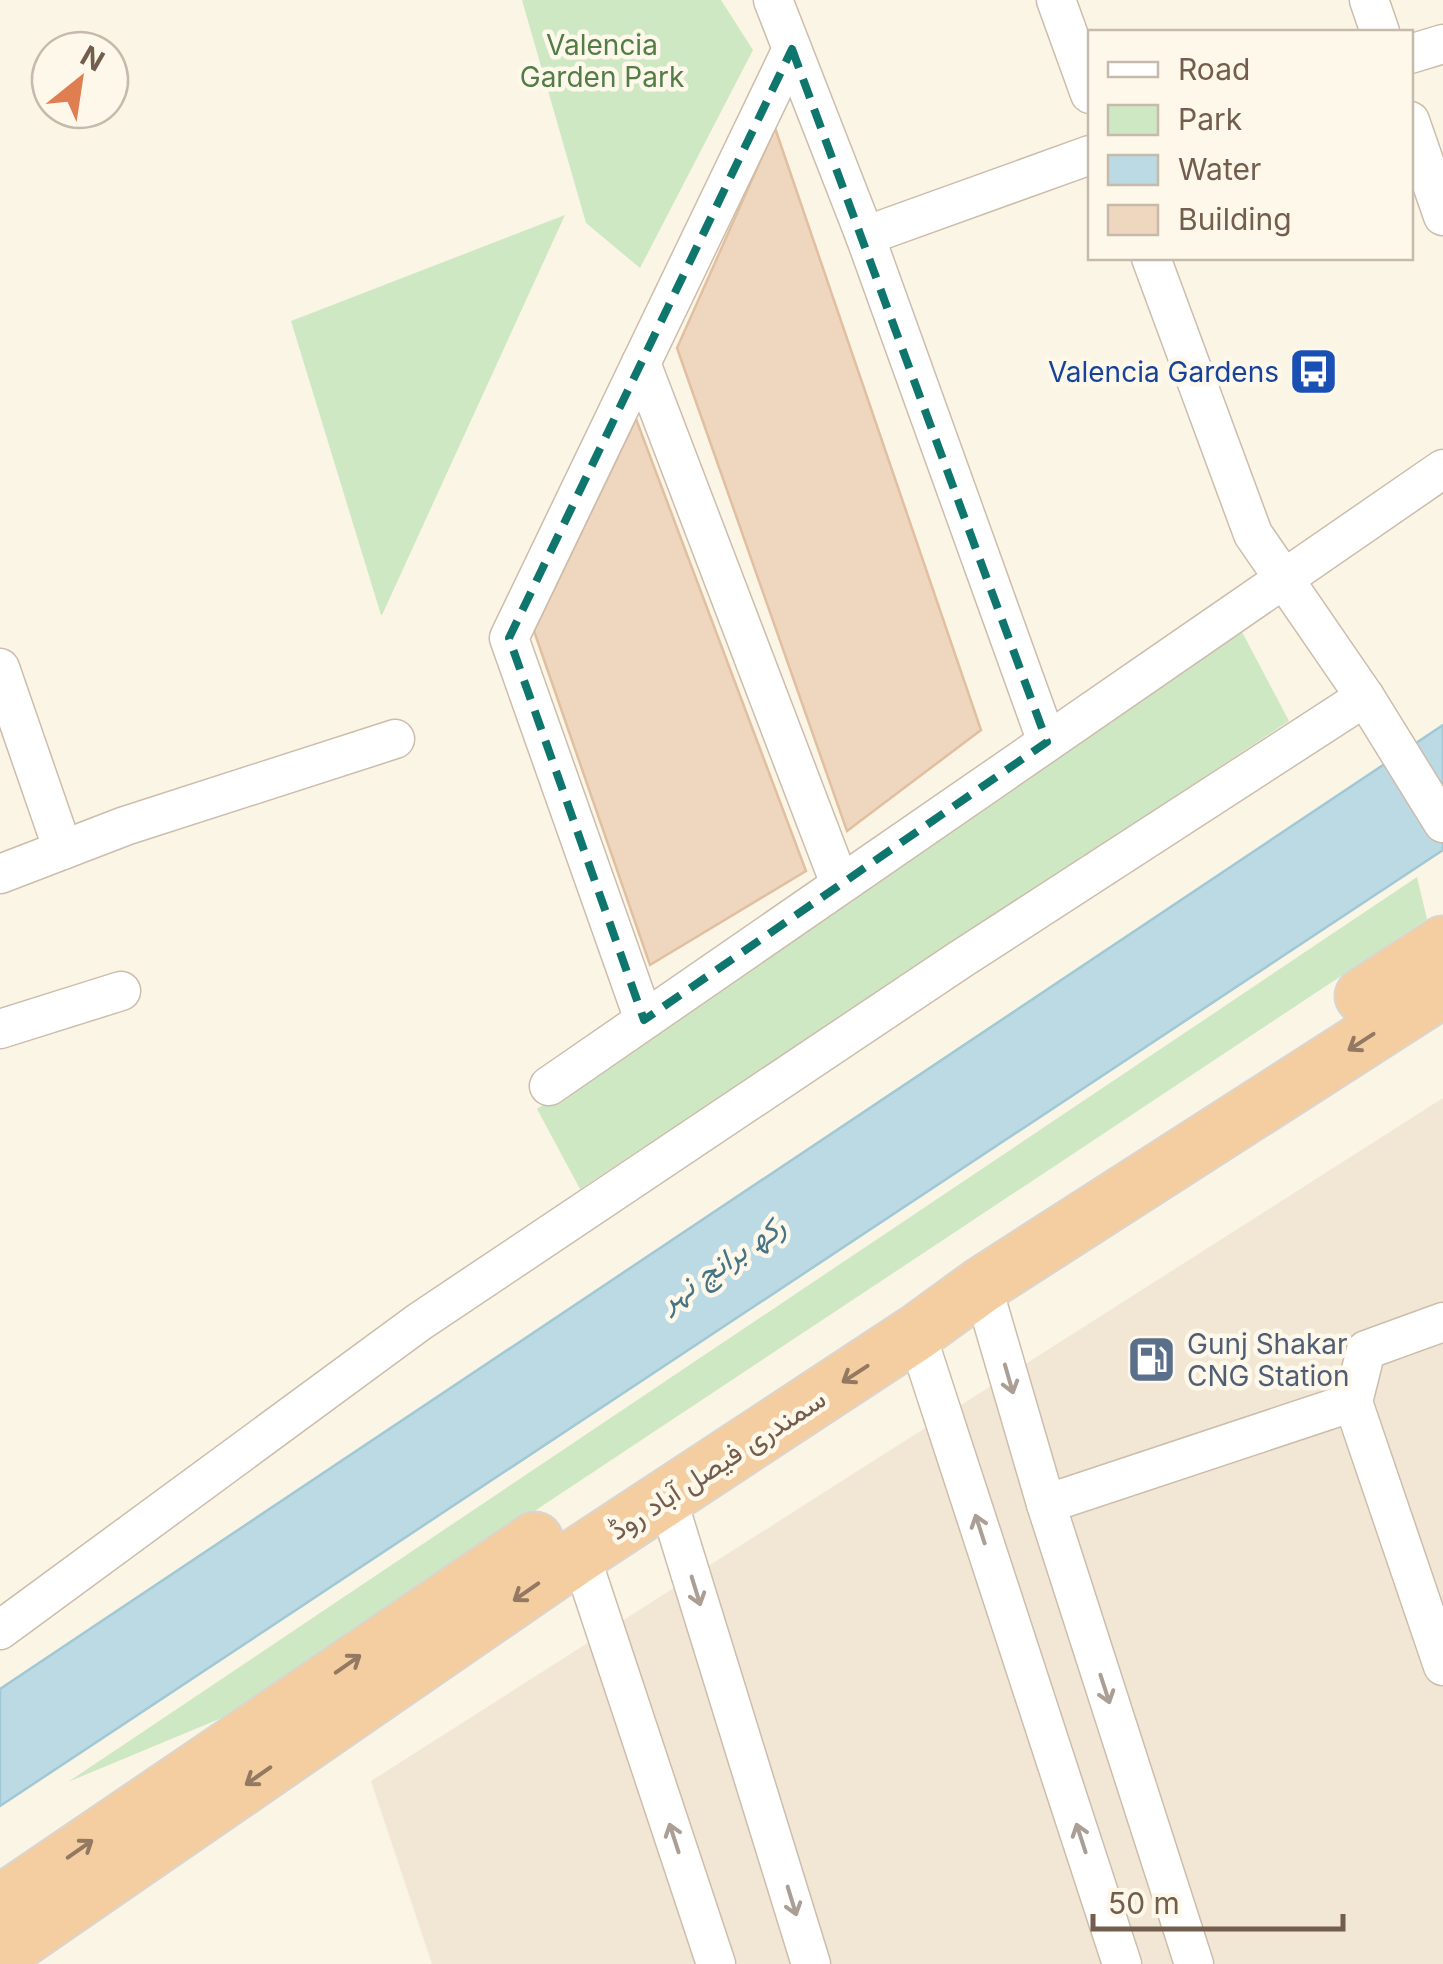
<svg xmlns="http://www.w3.org/2000/svg" width="1443" height="1964" font-family="Inter,Vazirmatn,sans-serif">
<rect width="100%" height="100%" fill="#fbf5e5"/>
<polygon fill="#f2e7d4" points="1443,1098 1443,1964 432,1964 371,1781"/>
<g fill="#cfe8c4">
<polygon points="522,0 721,0 753,50 640,268 586,223"/>
<polygon points="565,215 382,615 381,615 291,321"/>
<polygon points="1241,630 1289,721 580,1189 537,1109"/>
<polygon points="1417,877 1427,919 224,1717 68,1782"/>
</g>
<polygon fill="#bbdae4" stroke="#a1c8d5" stroke-width="2.5" points="1443,725 1443,850 0,1806 0,1689"/>
<g fill="#efd6be" stroke="#e1bfa0" stroke-width="2.5">
<polygon points="775,128 981,730 847,831 677,348"/>
<polygon points="636,419 806,871 650,965 534,631"/>
</g>
<g fill="none" stroke-linecap="round" stroke-linejoin="round">
<defs>
<g id="minor">
<polyline points="773,0 865,236 1047,742"/>
<polyline points="1056,0 1090,94"/>
<polyline points="1369,0 1380,32"/>
<polyline points="1410,54 1443,44"/>
<polyline points="1410,121 1443,216"/>
<polyline points="865,236 1090,155"/>
<polyline points="1151,258 1253,534 1365,697 1443,823"/>
<polyline points="641,363 840,884"/>
<polyline points="0,668 63,850"/>
<polyline points="0,874 125,826 395,739"/>
<polyline points="644,1020 509,638 792,49"/>
<polyline points="0,1029 121,991"/>
<polyline points="549,1086 1443,469"/>
<polyline points="982,1285 1046,1504 1194,1964"/>
<polyline points="1443,1322 1366,1350 1353,1402 1443,1666"/>
<polyline points="916,1333 1122,1964"/>
<polyline points="667,1498 811,1964"/>
<polyline points="1046,1504 1353,1402"/>
<polyline points="580,1554 716,1964"/>
<polyline points="0,1630 419,1322 961,959 1365,697"/>
</g>
<g id="trunk">
<polyline points="1363,996 1443,944"/>
<polyline points="0,1904 535,1540"/>
<polyline points="0,1954 580,1554 916,1333 982,1285 1443,989"/>
</g>
</defs>
<use href="#minor" stroke="#ccbdac" stroke-width="41"/>
<use href="#trunk" stroke="#dbd5d0" stroke-width="59"/>
<use href="#minor" stroke="#fff" stroke-width="38"/>
<use href="#trunk" stroke="#f4cea0" stroke-width="55"/>
</g>
<defs><path id="oneway-shaft" d="M-6 0H5M1.5-3L5.5 0L1.5 3" fill="none" stroke-width="1.6" stroke-linecap="round" stroke-linejoin="round" transform="scale(2.5)"/></defs>
<g stroke="#937961">
<use href="#oneway-shaft" transform="translate(1361 1042) rotate(147)"/>
<use href="#oneway-shaft" transform="translate(855 1374) rotate(147)"/>
<use href="#oneway-shaft" transform="translate(526 1592) rotate(145)"/>
<use href="#oneway-shaft" transform="translate(348 1664) rotate(-35)"/>
<use href="#oneway-shaft" transform="translate(258 1776) rotate(145)"/>
<use href="#oneway-shaft" transform="translate(80 1849) rotate(-35)"/>
</g>
<g stroke="#ab9e94">
<use href="#oneway-shaft" transform="translate(1009 1379) rotate(74)"/>
<use href="#oneway-shaft" transform="translate(980 1529) rotate(-108)"/>
<use href="#oneway-shaft" transform="translate(696 1591) rotate(73)"/>
<use href="#oneway-shaft" transform="translate(1105 1689) rotate(72)"/>
<use href="#oneway-shaft" transform="translate(674 1838) rotate(-108)"/>
<use href="#oneway-shaft" transform="translate(1081 1838) rotate(-108)"/>
<use href="#oneway-shaft" transform="translate(792 1901) rotate(73)"/>
</g>
<path fill="none" stroke="#0f766e" stroke-width="8" stroke-dasharray="20 12" stroke-linejoin="round" d="M792,49l255,693 -403,278 -135,-382z"/>
<defs>
<symbol id="bus-square" viewBox="-11 -11 22 22"><rect x="-9" y="-9" width="18" height="18" rx="4" fill="#1a4fb4" stroke="#fef8eb"/><path d="M-5-6H5V4H4V6H2V4H-2V6H-4V4H-5ZM-3.5-4V0h7V-4ZM-3.5 1.2v1.5H-2V1.2ZM2 1.2v1.5H3.5V1.2Z" fill="#fff"/></symbol>
<symbol id="fuel-square" viewBox="-11 -11 22 22"><rect x="-9" y="-9" width="18" height="18" rx="4" fill="#5c6f8a" stroke="#fef8eb"/><path d="M-5.5-6h7V0h2V4h1.3V-2.5L3-4.5l.8-.8L6-3V5H2.5V1h-1V6h-7ZM-4.2-4.7v3.2H.2V-4.7Z" fill="#fff"/></symbol>
</defs>
<g fill-rule="evenodd">
<use href="#bus-square" x="1286" y="344" width="55" height="55"/>
<use href="#fuel-square" x="1124" y="1332" width="55" height="55"/>
</g>
<g text-anchor="middle" stroke-width="9" stroke-linejoin="round" paint-order="stroke">
<g font-size="28" fill="#527d47" stroke="#fef8eb">
<text x="602" y="55">Valencia<tspan x="602" dy="32">Garden Park</tspan></text>
</g>
<g font-size="28" fill="#164399" stroke="#fef8eb" text-anchor="end">
<text x="1279" y="382">Valencia Gardens</text>
</g>
<g font-size="28" fill="#4e5e75" stroke="#fef8eb" text-anchor="start">
<text x="1187" y="1354">Gunj Shakar<tspan x="1187" dy="32">CNG Station</tspan></text>
</g>
<g font-size="28" fill="#735d4c" stroke="#fef8eb">
<text transform="translate(717 1464) rotate(-33)" y="10">سمندری فیصل آباد روڈ</text>
</g>
<g font-size="30" font-style="italic" fill="#477485" stroke="#fef8eb">
<text transform="translate(722 1263) rotate(-34)" y="10">رکھ برانچ نہر</text>
</g>
</g>
<rect x="1088" y="30" width="325" height="230" fill="#fef8eb" stroke="#c6baab" stroke-width="2.5"/>
<rect x="1108" y="62" width="50" height="15" fill="#ffffff" stroke="#c6baab" stroke-width="2.5"/>
<text x="1178" y="80" font-size="30" fill="#735d4c">Road</text>
<rect x="1108" y="105" width="50" height="30" fill="#cfe8c4" stroke="#c6baab" stroke-width="2.5"/>
<text x="1178" y="130" font-size="30" fill="#735d4c">Park</text>
<rect x="1108" y="155" width="50" height="30" fill="#bbdae4" stroke="#c6baab" stroke-width="2.5"/>
<text x="1178" y="180" font-size="30" fill="#735d4c">Water</text>
<rect x="1108" y="205" width="50" height="30" fill="#efd6be" stroke="#c6baab" stroke-width="2.5"/>
<text x="1178" y="230" font-size="30" fill="#735d4c">Building</text>
<g transform="translate(80 80) rotate(30)"><circle r="48" fill="#fef8eb" stroke="#c6baab" stroke-width="2.5"/>
<path d="M0-8L18 38L0 25L-18 38Z" fill="#df7e51"/>
<text y="-15" font-size="28" font-weight="bold" text-anchor="middle" fill="#735d4c">N</text>
</g>
<path d="M1093 1914v15h250v-15" fill="none" stroke="#735d4c" stroke-width="5"/>
<text x="1108" y="1914" font-size="30" fill="#735d4c" stroke="#fef8eb" stroke-width="8" paint-order="stroke">50 m</text>
</svg>
